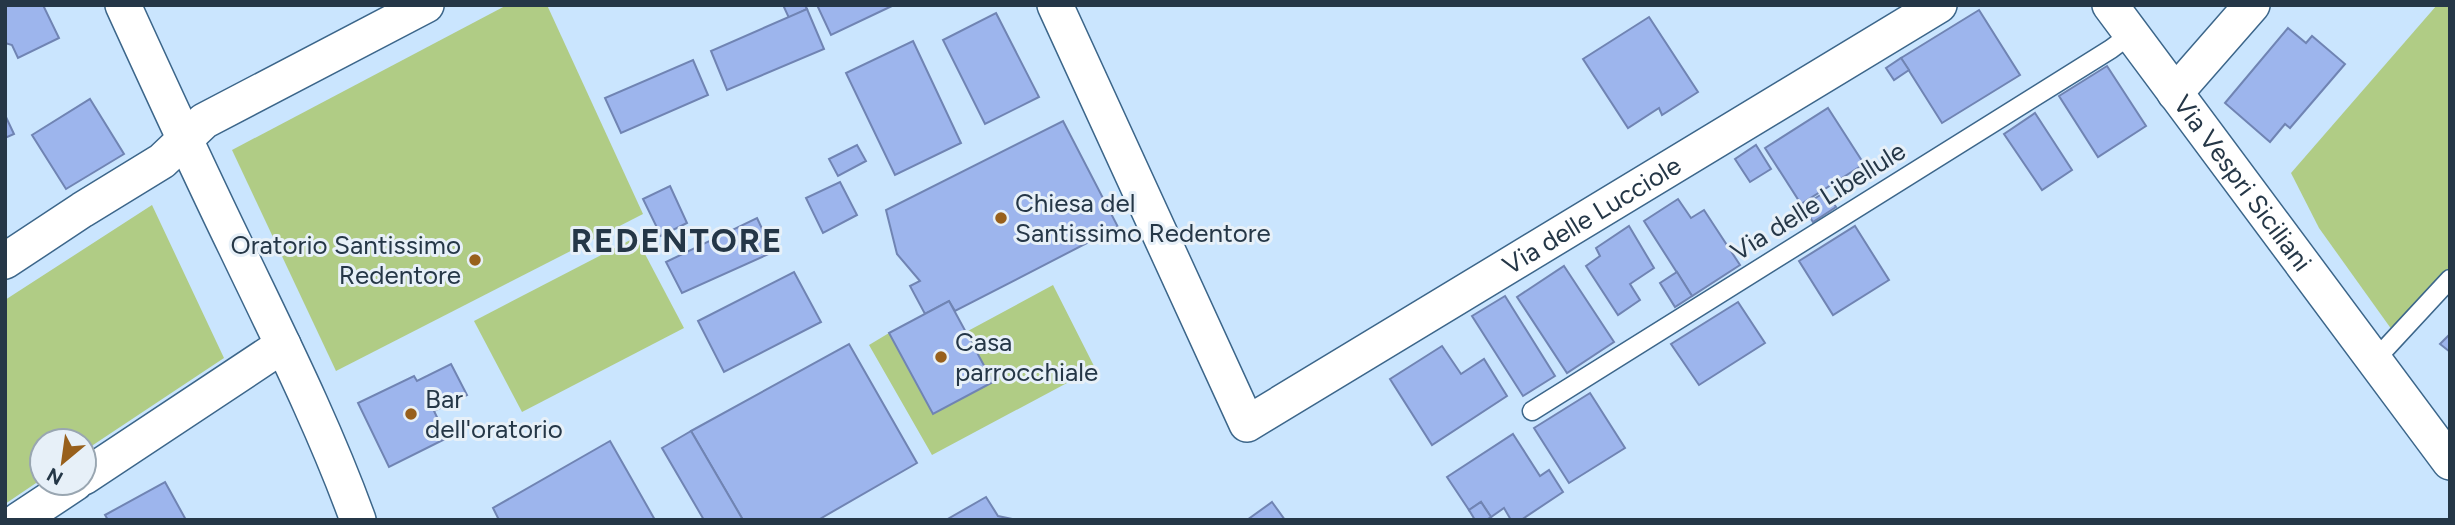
<svg xmlns="http://www.w3.org/2000/svg" width="2455" height="525" font-family="Figtree,sans-serif">
<rect width="100%" height="100%" fill="#cae5fe"/>
<g fill="#b0cc85">
<polygon points="507,5 547,5 643,214 336,371 232,150"/>
<polygon points="2437,5 2450,5 2450,267 2392,330 2319,228 2291,173"/>
<polygon points="152,205 224,358 84,451 84,441 42,441 42,479 5,504 5,300"/>
<polygon points="636,237 684,328 522,412 474,321"/>
<polygon points="1053,285 1095,368 932,455 869,345 889,333 933,414 993,382 966,332"/>
</g>
<g fill="#9db5ed" stroke="#7084b3" stroke-width="2">
<polygon points="5,5 43,5 59,38 18,58 12,45 5,43"/>
<polygon points="783,5 805,5 807,9 789,18"/>
<polygon points="817,5 894,5 831,35"/>
<polygon points="807,9 824,49 727,90 711,51"/>
<polygon points="1979,10 2020,75 1942,123 1901,58"/>
<polygon points="996,13 1039,97 985,124 943,40"/>
<polygon points="1649,17 1698,92 1662,115 1659,108 1628,128 1583,59"/>
<polygon points="2288,28 2306,43 2312,36 2345,64 2290,128 2285,124 2270,142 2225,103"/>
<polygon points="913,41 961,143 895,175 846,73"/>
<polygon points="1901,58 1909,70 1894,80 1886,68"/>
<polygon points="693,60 708,95 621,133 605,98"/>
<polygon points="2107,66 2146,126 2098,157 2059,96"/>
<polygon points="90,99 124,154 66,189 32,135"/>
<polygon points="1828,108 1864,164 1801,204 1765,148"/>
<polygon points="2035,113 2072,170 2042,190 2004,134"/>
<polygon points="5,115 14,134 5,138"/>
<polygon points="1063,121 1118,227 955,311 949,301 925,314 910,286 920,281 897,254 886,210"/>
<polygon points="857,145 866,161 838,176 829,159"/>
<polygon points="1756,145 1771,169 1750,182 1735,159"/>
<polygon points="840,182 857,215 823,233 806,198"/>
<polygon points="670,186 687,223 661,236 643,199"/>
<polygon points="1825,192 1836,207 1813,222 1803,206"/>
<polygon points="1678,199 1691,218 1704,210 1740,265 1692,296 1644,221"/>
<polygon points="757,218 773,252 682,293 666,262"/>
<polygon points="1629,226 1654,268 1630,284 1640,300 1618,315 1586,266 1600,256 1596,248"/>
<polygon points="1855,226 1889,280 1833,315 1799,261"/>
<polygon points="1564,266 1614,342 1567,373 1517,297"/>
<polygon points="794,272 821,322 724,372 698,321"/>
<polygon points="1677,272 1692,296 1675,307 1660,283"/>
<polygon points="1505,296 1555,376 1523,396 1472,316"/>
<polygon points="949,301 993,382 933,414 889,333"/>
<polygon points="1738,302 1765,343 1699,385 1671,344"/>
<polygon points="2450,334 2450,352 2440,344"/>
<polygon points="849,344 917,463 818,520 743,520 691,431"/>
<polygon points="1442,346 1461,374 1484,359 1507,396 1432,445 1390,379"/>
<polygon points="451,364 467,395 434,411 447,438 389,467 358,403 414,376 417,381"/>
<polygon points="1590,393 1625,448 1569,483 1534,428"/>
<polygon points="691,431 743,520 704,520 662,448"/>
<polygon points="1513,434 1540,476 1549,470 1563,492 1521,520 1511,520 1504,508 1491,517 1481,502 1469,510 1447,477"/>
<polygon points="610,441 655,520 499,520 493,508"/>
<polygon points="165,482 186,520 108,520 105,515"/>
<polygon points="986,497 998,516 1017,520 946,520"/>
<polygon points="1272,502 1285,520 1247,520"/>
<polygon points="1481,502 1491,517 1486,520 1475,520 1469,510"/>
</g>
<g fill="none" stroke-linecap="round" stroke-linejoin="round">
<defs>
<g id="service">
<polyline points="2374,361 2450,279"/>
<polyline points="1532,411 2111,49 2131,34"/>
</g>
<g id="minor">
<path d="M123,5c37,81 74,162 113,242 43,90 88,179 122,273"/>
<path id="s1" d="M1055,5l192,419 692,-419"/>
<path id="s2" d="M2110,5l340,457"/>
<polyline points="2175,93 2252,5"/>
<polyline points="5,261 82,210 162,161 204,121 426,5"/>
<polyline points="84,477 283,345"/>
<polyline points="19,520 75,483"/>
</g>
</defs>
<use href="#service" stroke="#3c668a" stroke-width="21"/>
<use href="#minor" stroke="#3c668a" stroke-width="38"/>
<use href="#service" stroke="#fff" stroke-width="18"/>
<use href="#minor" stroke="#fff" stroke-width="35"/>
</g>
<g fill="#98601c" stroke="#e7f0f8" stroke-width="2.5">
<circle cx="1001" cy="218" r="7"/>
<circle cx="475" cy="260" r="7"/>
<circle cx="941" cy="357" r="7"/>
<circle cx="411" cy="414" r="7"/>
</g>
<g text-anchor="middle" stroke-width="6" stroke-linejoin="round" paint-order="stroke">
<g font-size="26" fill="#253747" stroke="#e7f0f8">
<text dy="9" stroke="none"><textPath href="#s2" startOffset="222">Via Vespri Siciliani</textPath></text>
<text transform="translate(1818 201) rotate(-32)" y="9">Via delle Libellule</text>
<text dy="9" stroke="none"><textPath href="#s1" startOffset="864">Via delle Lucciole</textPath></text>
</g>
<g font-size="26" fill="#253747" stroke="#e7f0f8" text-anchor="start">
<text x="1015" y="212">Chiesa del<tspan x="1015" dy="30">Santissimo Redentore</tspan></text>
<text x="461" y="254" text-anchor="end">Oratorio Santissimo<tspan x="461" dy="30">Redentore</tspan></text>
<text x="955" y="351">Casa<tspan x="955" dy="30">parrocchiale</tspan></text>
<text x="425" y="408">Bar<tspan x="425" dy="30">dell'oratorio</tspan></text>
</g>
<g font-size="33" font-weight="bold" letter-spacing="2" fill="#253747" stroke="#e7f0f8">
<text x="677" y="252">REDENTORE</text>
</g>
</g>
<rect width="2455" height="525" fill="none" stroke="#253747" stroke-width="14"/>
<g transform="translate(63 462) rotate(209)"><circle r="33" fill="#e7f0f8" stroke="#99a6b1" stroke-width="2"/>
<path d="M0-5L12 26L0 18L-12 26Z" fill="#98601c"/>
<text y="-10" font-size="19" font-weight="bold" text-anchor="middle" fill="#253747">N</text>
</g>
</svg>
